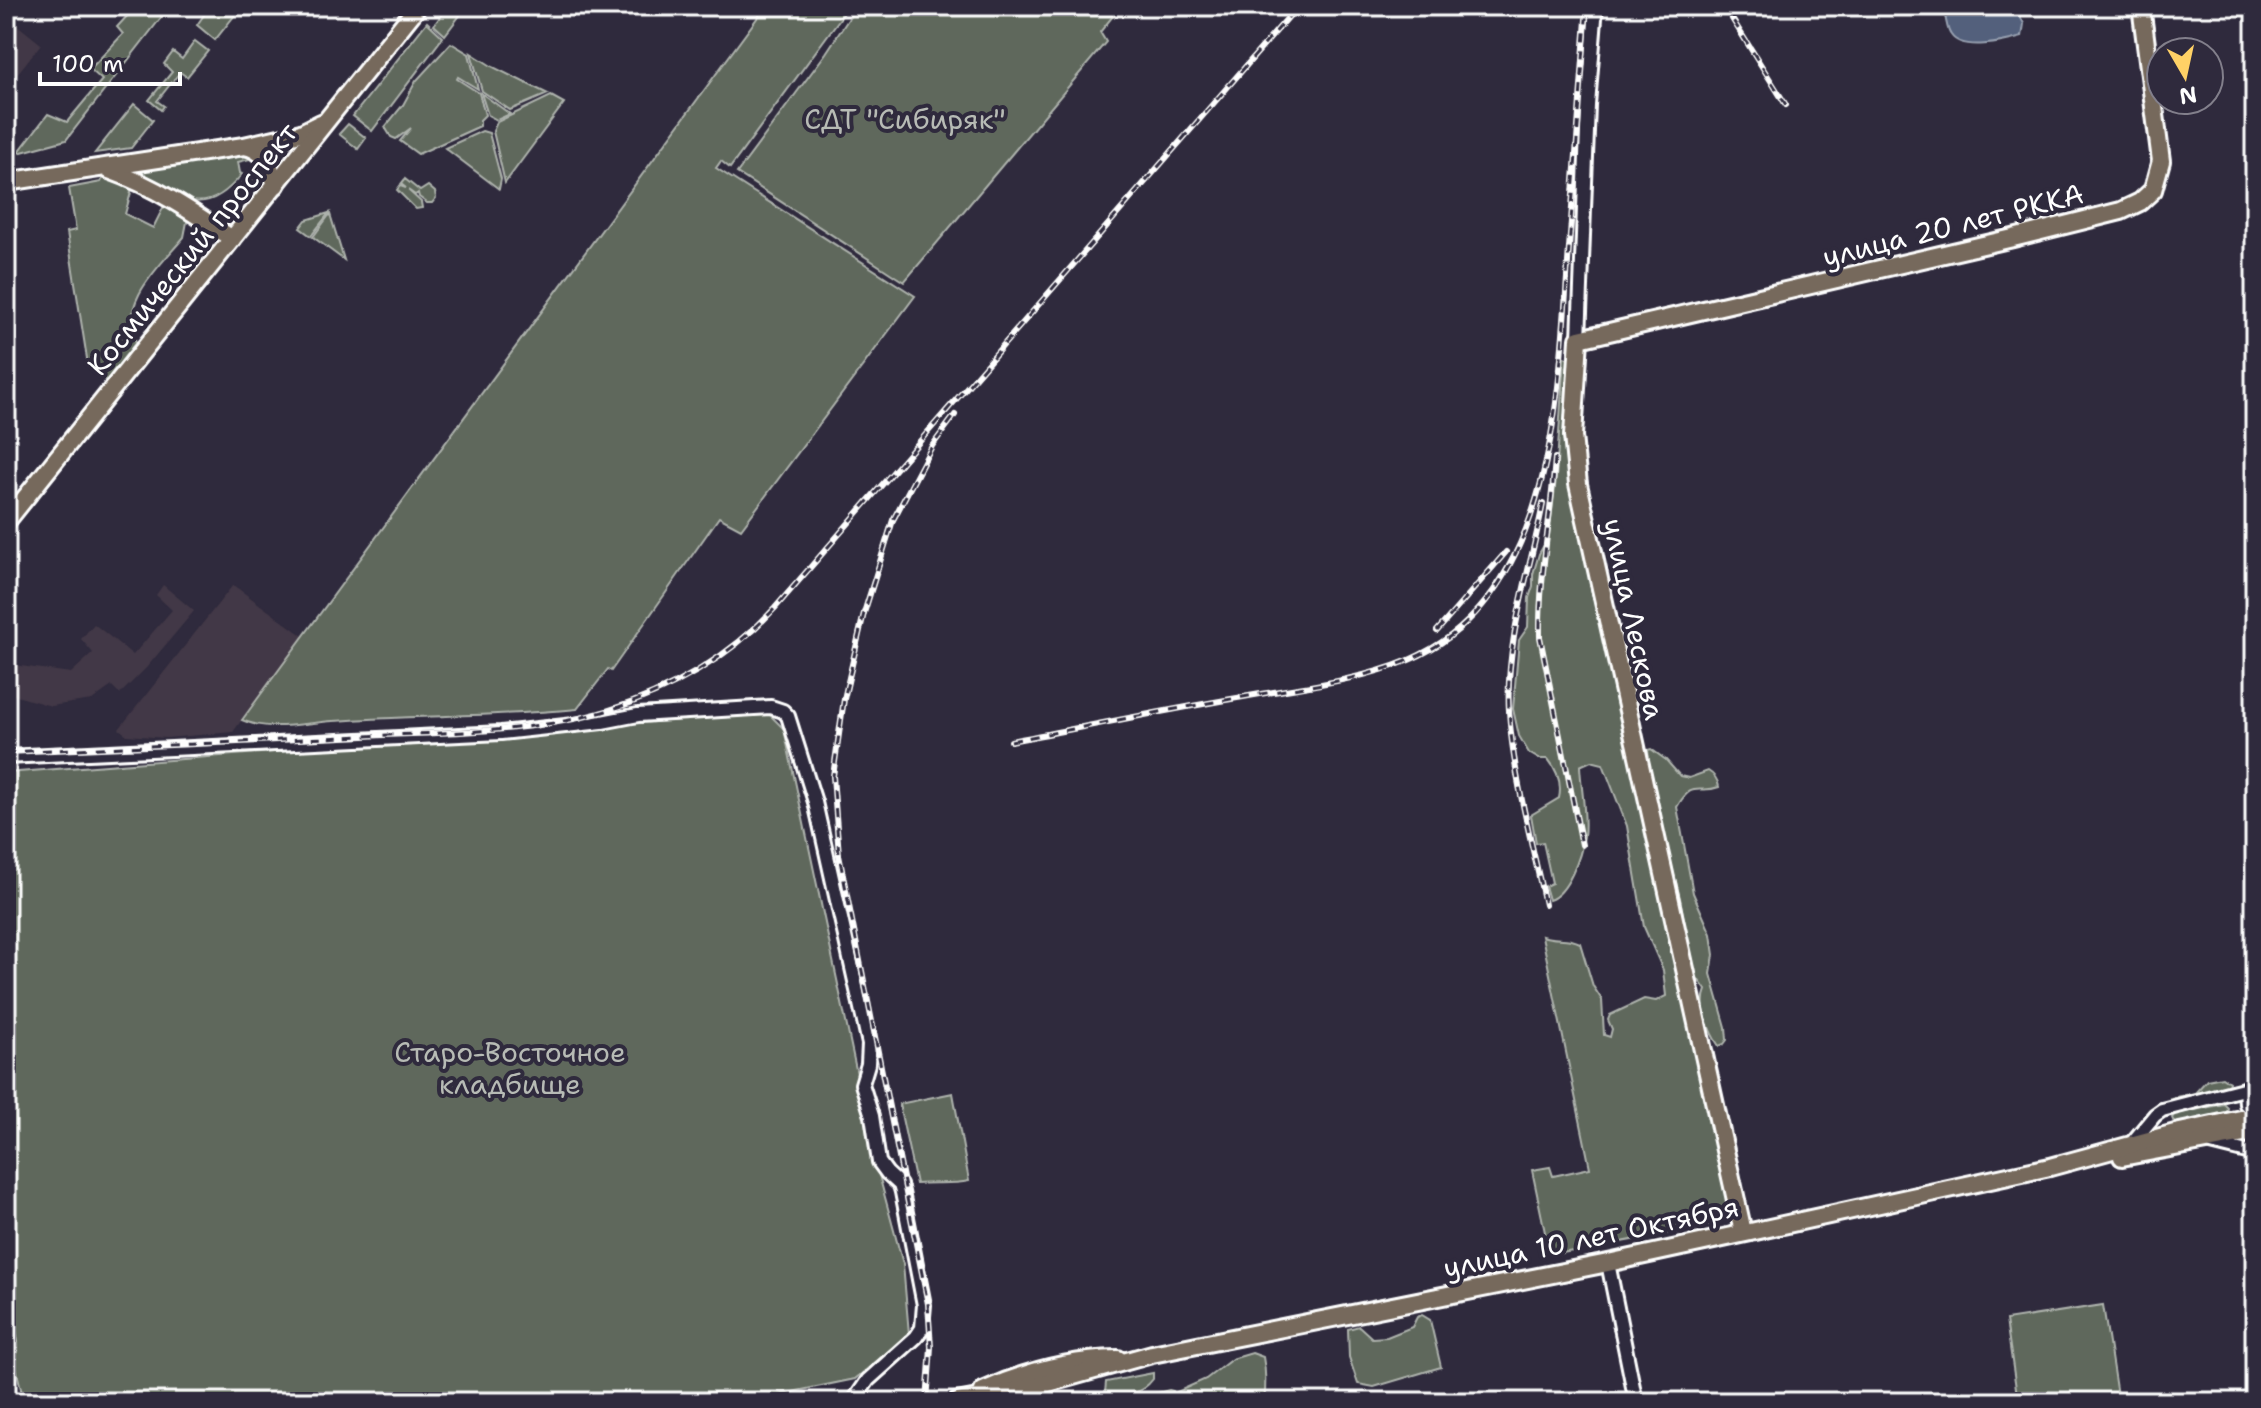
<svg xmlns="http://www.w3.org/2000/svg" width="2261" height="1408" font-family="'Shantell Sans',sans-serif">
<rect width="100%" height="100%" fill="#2f2a3d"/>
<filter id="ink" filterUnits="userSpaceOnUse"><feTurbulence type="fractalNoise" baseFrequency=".0125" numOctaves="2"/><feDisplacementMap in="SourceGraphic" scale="16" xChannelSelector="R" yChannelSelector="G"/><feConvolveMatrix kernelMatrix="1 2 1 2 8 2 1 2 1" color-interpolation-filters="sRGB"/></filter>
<g filter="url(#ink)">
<g fill="#423846">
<polygon points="6,16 41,44 6,88"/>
<polygon points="163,585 194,611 147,667 120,694 112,686 92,700 51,706 6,693 6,664 71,673 93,653 81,639 94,624 133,655 172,610 156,595"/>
<polygon points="233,585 303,636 233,732 166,738 127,735 119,729"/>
</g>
<g fill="#5e675b" stroke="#aeb3ad" stroke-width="2">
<polygon points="160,6 170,6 66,140 18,153 48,114 67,122 102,80 90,69 123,34 117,27 129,14"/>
<polygon points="210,6 242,6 215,40 197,25"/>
<polygon points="448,6 467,6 445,35 434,25"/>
<path d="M766,6h83l-119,162 -9,-7 -5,7 199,128 -174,233 -22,-12 -108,154 -3,-2 -31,40c-81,8 -163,6 -244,12 -29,2 -64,11 -91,-1z"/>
<polygon points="857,6 1121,6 1100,32 1106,42 904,282 737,173 826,53"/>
<polygon points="427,22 443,37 372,131 353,116"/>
<polygon points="195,41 208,51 187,77 180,72 157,101 164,106 161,110 149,100 172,72 164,64 173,52 182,59"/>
<polygon points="451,43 469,54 478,89 458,77 457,79 479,93 485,115 480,120 480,126 418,154 400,141 411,128 396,139 391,137 385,127 403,105 416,81"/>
<polygon points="471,53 493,67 548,94 510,110 482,91"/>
<polygon points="481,93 510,114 497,120 488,115"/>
<polygon points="551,96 564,103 505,183 493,131 497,122"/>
<polygon points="134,104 153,120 131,148 95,153"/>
<polygon points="348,124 366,138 358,149 339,134"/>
<polygon points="482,131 489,133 501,179 499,189 445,148"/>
<path d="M242,151l12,7 -16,4 2,11 2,1c-39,49 -63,23 -107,-3z"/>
<polygon points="259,164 265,164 265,174 260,183 238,188"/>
<path d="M104,174l29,11 -8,29 28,14 13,-26 22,15 -4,20c-24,29 -66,65 -48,105l-30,39 -18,-16 -21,-133 9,-2 -7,-42 32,-6z"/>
<polygon points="405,179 420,191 428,186 435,192 436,198 432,203 427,203 419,197 418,193 415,195 408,190 421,202 422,208 416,209 397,190 400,186 406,188 401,184"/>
<polygon points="329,213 311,236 300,228 306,220"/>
<polygon points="330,214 344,260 313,237"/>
<path d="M1564,357l3,1 4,5 -1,48 161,788 -4,18 -3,3 -28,8 -139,26 -11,-3 -6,-12 6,-2 -14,-67 18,-3 3,9 37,-8 -48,-232c14,5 25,0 38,7l13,43 9,14 2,35 6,2 2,-8 -4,-9 2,-5 34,-16 12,2 10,-5 -3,-26 -19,-43 -17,-101 -24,-62 -12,-3 -11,5c1,22 7,49 4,70 -3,20 -16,58 -35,64l-4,-14 7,-3 -9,-41 -7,1 -5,-28 28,-17c3,-14 -2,-28 -11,-39h-9l-10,-6 -10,-17 -6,-27 6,-69 9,-13 1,-29 4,-12v-12l6,-20 10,-18 7,-57z"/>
<polygon points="768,713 784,729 876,1164 903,1264 909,1334 855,1379 744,1402 24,1402 13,1355 18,1352 18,1342 6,1279 6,773"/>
<path d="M1651,749l15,11 14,16 9,2 19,-7c7,4 10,9 11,16 -21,8 -26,-8 -42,20l16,86 18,41 3,21 -3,19 15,53 1,13 -3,4 -5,2c-10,-14 -20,-40 -13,-56l-13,-18 -13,-74 -29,-113 -3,-35z"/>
<polygon points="2222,1077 2229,1082 2227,1089 2174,1100 2171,1098 2195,1093 2207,1080"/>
<path d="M953,1093l16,88c-18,4 -35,1 -53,3l-17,-80z"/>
<polygon points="2224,1104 2228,1108 2227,1112 2219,1117 2175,1125 2172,1118 2175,1114"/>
<polygon points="2103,1305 2118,1402 2018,1402 2006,1320"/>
<polygon points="1422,1315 1430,1320 1441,1367 1374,1387 1358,1384 1349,1357 1348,1329 1359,1326 1372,1338 1387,1337 1412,1327 1417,1317"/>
<path d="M1252,1353l11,4c3,15 3,30 1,45l-82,-3 -5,-4v-3l29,-13 26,-20z"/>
<path d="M1153,1373v6c-11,15 -30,19 -48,14l1,-11z"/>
<polygon points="1169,1390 1173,1391 1176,1402 1124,1402"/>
</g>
<path fill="#52607c" stroke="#97a0b0" stroke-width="2" d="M1993,6l23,2 8,16 -2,13c-17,5 -60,15 -71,-2 -4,-5 -4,-12 -6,-19l19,-7z"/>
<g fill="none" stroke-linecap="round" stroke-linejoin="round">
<defs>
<g id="minor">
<polyline points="1579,339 1588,105 1596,6"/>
<polyline points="6,757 501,733 602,722 638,715 771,707 783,711 788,716 815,802 869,1044 868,1064 862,1084 872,1116 879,1162 887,1173 900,1185 902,1192 924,1305 922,1328 916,1337 868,1380 853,1402"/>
<polyline points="2245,1089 2246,1104 2255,1112"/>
<polyline points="2211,1143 2255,1154"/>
<polyline points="2131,1144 2155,1115 2162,1110 2255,1086"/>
<polyline points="1608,1263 1636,1402"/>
</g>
<g id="major">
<polyline points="244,146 301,133 321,123"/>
<path d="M109,170c45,16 84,42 123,69"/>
<path d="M6,182l238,-36c22,4 26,20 32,39"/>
<polyline points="6,522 418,6"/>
<polyline points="2122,1157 2255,1132"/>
<polyline points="1743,1232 1578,484 1573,436 1579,339 2013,238 2121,211 2140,202 2153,190 2161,161 2141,6"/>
<path d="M983,1391c44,-20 86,-31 135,-32"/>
<polyline points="957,1402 1034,1387 1152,1354 1608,1263 2050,1167 2175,1133 2255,1116"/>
</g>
</defs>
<use href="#minor" stroke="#fff" stroke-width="18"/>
<use href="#major" stroke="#fff" stroke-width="22"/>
<use href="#minor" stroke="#2f2a3d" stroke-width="12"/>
<use href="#major" stroke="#76695c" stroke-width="16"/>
<defs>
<g id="rail">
<polyline points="1724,6 1786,105"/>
<path d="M1555,458c-4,60 -16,118 -15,179l42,208"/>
<path d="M1543,504c-13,67 -38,138 -34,207 4,65 23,130 36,194"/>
<polyline points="1437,631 1506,552"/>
<path d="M1011,741c78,-15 155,-31 232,-44 56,-10 113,-15 166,-37 149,-63 150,-275 160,-412 6,-81 12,-161 18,-242"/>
<path d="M6,752c119,-5 239,-10 358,-16 80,-4 165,-2 242,-25 64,-19 124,-54 169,-103l523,-602"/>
<polyline points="927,1402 931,1347 928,1304 839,855 833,776 844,699 864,613 893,520 932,446 955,415"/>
</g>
</defs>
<use href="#rail" stroke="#fff" stroke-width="6"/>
<use href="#rail" stroke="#2f2a3d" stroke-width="3" stroke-dasharray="9" stroke-linecap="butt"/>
</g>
</g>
<g text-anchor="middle" stroke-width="8" stroke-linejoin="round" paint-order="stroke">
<g font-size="28" fill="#b7bbb5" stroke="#2f2a3d">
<text x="905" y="129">СДТ "Сибиряк"</text>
<text x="510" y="1062">Старо-Восточное<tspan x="510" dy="32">кладбище</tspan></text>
</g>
<g font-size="28" fill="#fff" stroke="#2f2a3d">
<text transform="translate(1953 225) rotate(-14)" y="10">улица 20 лет РККА</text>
<text transform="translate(192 249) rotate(-51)" y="10">Космический проспект</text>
<text transform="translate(1634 619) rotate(78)" y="10">улица Лескова</text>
<text transform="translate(1591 1237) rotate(-12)" y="10">улица 10 лет Октября</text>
</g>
</g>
<rect width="2261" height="1408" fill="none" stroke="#2f2a3d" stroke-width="32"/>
<rect x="16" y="16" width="2229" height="1376" fill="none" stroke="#fff" stroke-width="3" filter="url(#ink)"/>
<g transform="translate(2185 76) rotate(171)"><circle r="38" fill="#2f2a3d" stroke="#827f8b" stroke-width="2"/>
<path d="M0-6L14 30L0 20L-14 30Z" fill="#ffd166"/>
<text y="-12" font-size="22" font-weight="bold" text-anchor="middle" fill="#ffffff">N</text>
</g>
<path d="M40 72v12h140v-12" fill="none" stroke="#ffffff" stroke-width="4"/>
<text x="52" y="72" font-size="24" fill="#ffffff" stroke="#2f2a3d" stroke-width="6" paint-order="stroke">100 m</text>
</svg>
